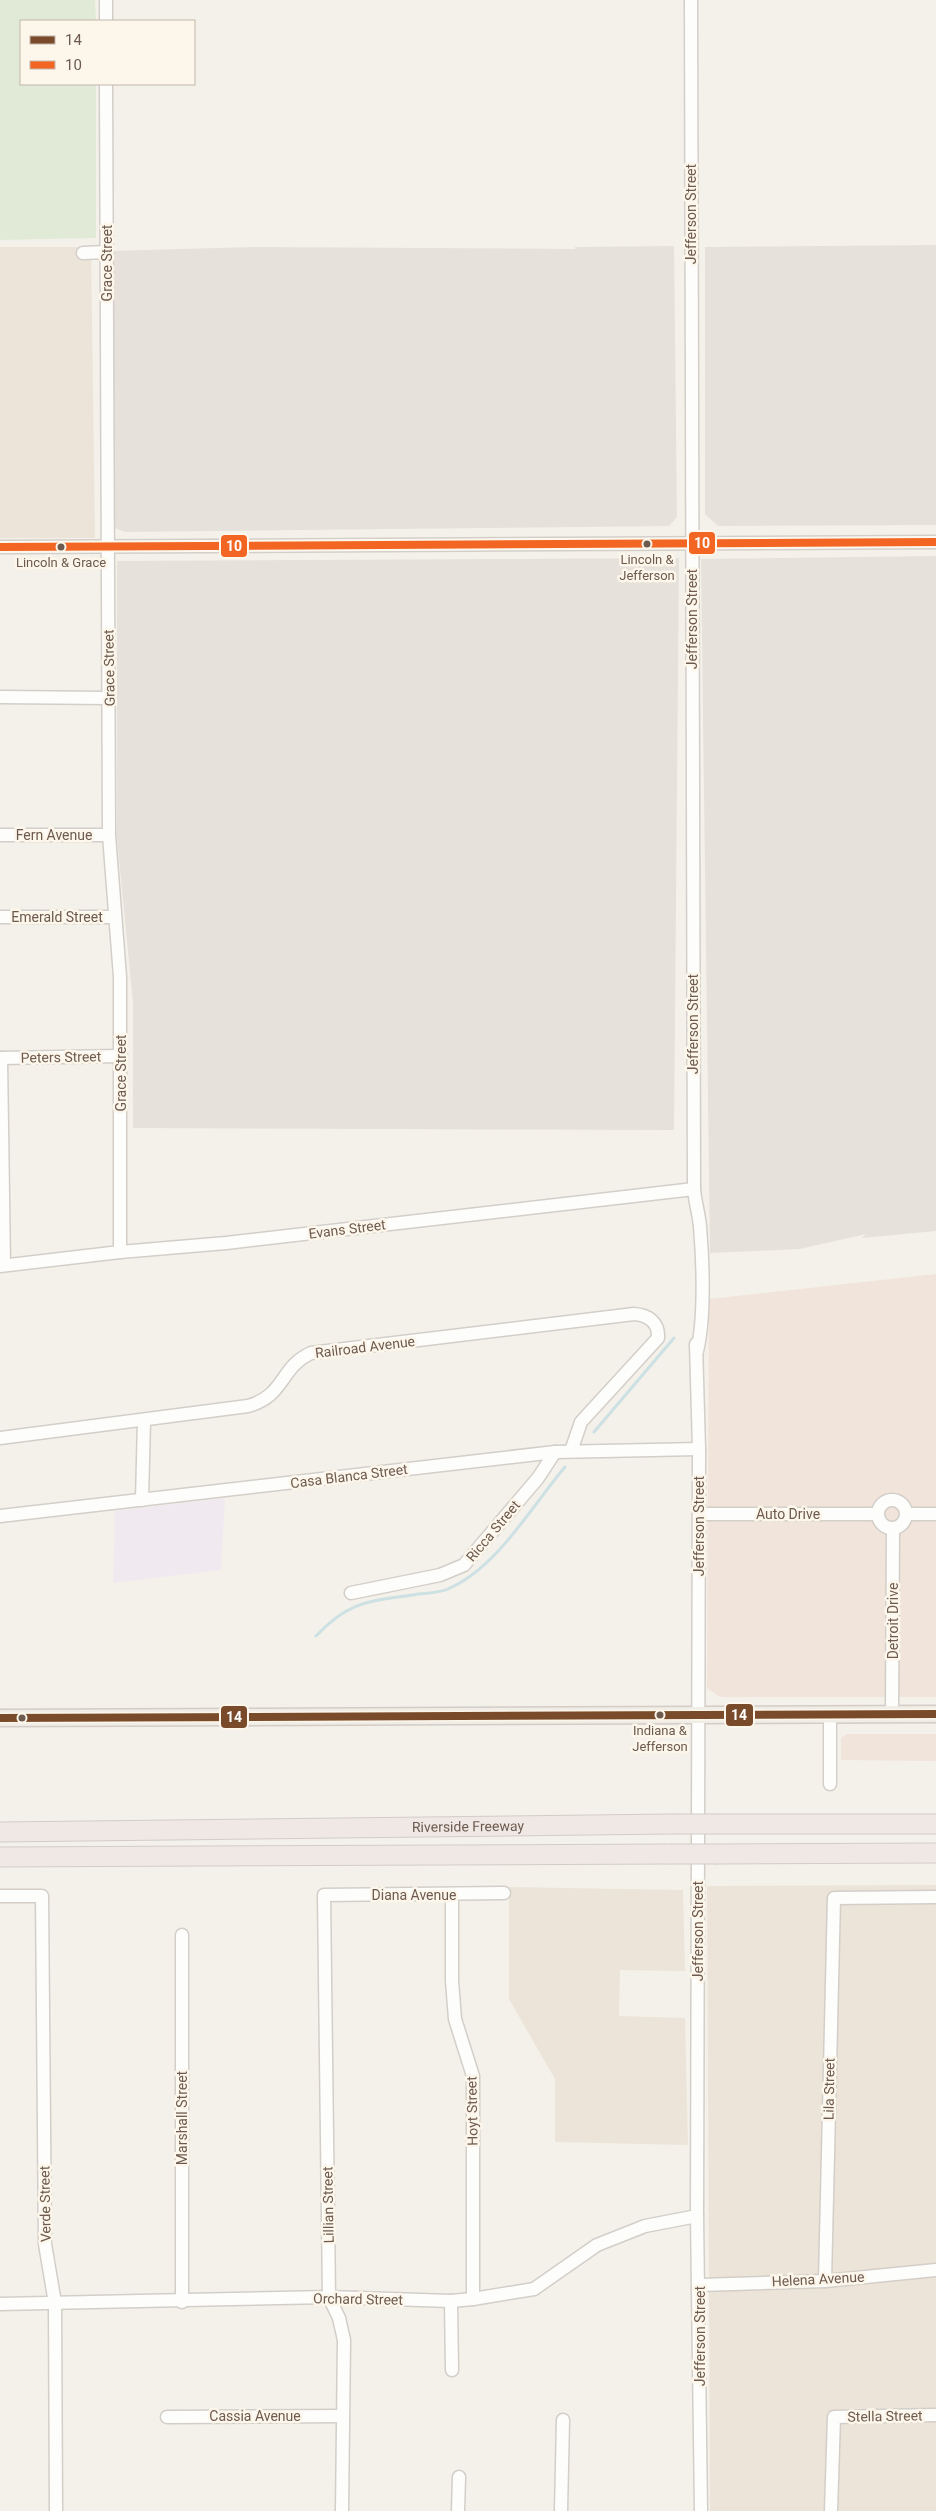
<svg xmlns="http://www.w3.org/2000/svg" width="936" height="2511" font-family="Roboto,sans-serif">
<rect width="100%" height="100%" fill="#f4f1ea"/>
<g fill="#ece4d8">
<polygon points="0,247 91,247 95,538 0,538"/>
<polygon points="936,1885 936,2511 710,2511 707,1886"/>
<polygon points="509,1887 683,1890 685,1971 620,1970 619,2016 685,2018 688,2145 555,2142 555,2079 509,1999"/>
</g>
<g fill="#f1e4db">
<polygon points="936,1274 936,1697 720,1697 707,1688 709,1299"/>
<polygon points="847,1734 936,1734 936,1761 841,1760 841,1738"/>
</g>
<g fill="#e6e1db">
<polygon points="936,245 936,525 718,526 705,514 705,247"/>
<polygon points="674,246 677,517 669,526 125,532 115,528 111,251 254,247 575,249 575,247"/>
<polygon points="936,556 936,1231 862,1238 866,1234 800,1249 710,1253 701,559"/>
<polygon points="679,558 674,1130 133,1128 133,1003 117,838 117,561"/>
</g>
<polygon fill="#f1e9f0" points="225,1498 221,1570 113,1583 115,1511"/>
<polygon fill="#e1ead6" points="0,0 95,0 96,21 21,21 21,84 96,84 96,238 0,240"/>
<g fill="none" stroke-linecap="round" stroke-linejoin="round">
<g stroke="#cde0e3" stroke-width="3">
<polyline points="594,1432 674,1338"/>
<path d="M316,1636c35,-37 54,-34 102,-42 9,-1 21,-1 30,-5 49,-21 83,-82 117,-122"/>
</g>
<defs>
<g id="minor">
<polyline points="106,0 106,21"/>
<path d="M691,0l3,1189c1,13 5,25 6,38 3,34 5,92 -3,124"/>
<polyline points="106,84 109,835 120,977 120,1252"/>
<polyline points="83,253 107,252"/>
<polyline points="0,547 936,542"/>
<polyline points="0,697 109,698"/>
<polyline points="0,835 109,835"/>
<polyline points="0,917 115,917"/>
<polyline points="0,1058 121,1056"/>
<polyline points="1,1058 4,1265"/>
<polyline points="0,1266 120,1252 226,1243 694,1189"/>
<polyline points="696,1344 699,1449 697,2216 701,2511"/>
<path d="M0,1438l248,-32c37,-10 32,-39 63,-53l323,-39c14,1 25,8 24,24l-77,84 -10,29"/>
<circle cx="892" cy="1514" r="14"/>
<polyline points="142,1500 144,1420"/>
<polyline points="699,1514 878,1514"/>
<polyline points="906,1514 936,1514"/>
<polyline points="0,1516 555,1452 699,1449"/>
<polyline points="351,1593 440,1575 464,1565 538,1478 555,1452"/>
<polyline points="892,1714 893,1528"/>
<polyline points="830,1784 830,1714"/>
<polyline points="452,1895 452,1981 455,2019 473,2076 473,2299"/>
<polyline points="0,1896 42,1896 45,2244 55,2303 56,2511"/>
<polyline points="825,2281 834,1898 936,1897"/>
<polyline points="700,2285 825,2281 936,2270"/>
<polyline points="451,2301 452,2370"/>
<polyline points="182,2302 182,1935"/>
<polyline points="0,2304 329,2297 451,2301 473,2299 534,2289 597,2245 645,2226 697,2216"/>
<polyline points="167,2417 342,2416"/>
<polyline points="342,2511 344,2340 339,2318 329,2297 324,1895 504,1893"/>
<polyline points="458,2511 459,2477"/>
<polyline points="561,2511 563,2420"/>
<polyline points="831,2511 834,2417 936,2415"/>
</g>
<polyline id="major" points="0,1718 936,1714"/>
<g id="highway">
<polyline points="719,1824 936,1824"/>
<path id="s1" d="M0,1832l671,-8"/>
<polyline points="717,1854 936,1853"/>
<polyline points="0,1857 670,1854"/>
</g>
</defs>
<use href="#minor" stroke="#d3cec8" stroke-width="15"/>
<use href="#major" stroke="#d3ccc7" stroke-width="19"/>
<use href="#highway" stroke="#d3ccc7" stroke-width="21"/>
<use href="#minor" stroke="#fdfdfc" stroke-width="12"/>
<use href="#major" stroke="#f0ede6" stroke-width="16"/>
<use href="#highway" stroke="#efe8e5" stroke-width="19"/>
<defs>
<g id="highway-bridge">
<polyline points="671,1824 719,1824"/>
<polyline points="670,1854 717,1854"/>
</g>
</defs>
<use href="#highway-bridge" stroke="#d3ccc7" stroke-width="21" stroke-linecap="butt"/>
<use href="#highway-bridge" stroke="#efe8e5" stroke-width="19"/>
<defs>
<polyline id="bus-1" points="0,1718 936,1714"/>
<polyline id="bus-2" points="0,547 936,542"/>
</defs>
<use href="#bus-1" stroke="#fcf6eb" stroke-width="11"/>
<use href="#bus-2" stroke="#fcf6eb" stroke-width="11"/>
<use href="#bus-1" stroke="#7a4b2a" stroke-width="8"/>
<use href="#bus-2" stroke="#f26522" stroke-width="8"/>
</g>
<g fill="#6e5a4e" stroke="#fcf6eb" stroke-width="2">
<circle cx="647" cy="544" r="4.5"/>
<circle cx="61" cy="547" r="4.5"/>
<circle cx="660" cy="1715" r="4.5"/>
<circle cx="22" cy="1718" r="4.5"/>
</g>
<g text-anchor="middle" stroke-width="5" stroke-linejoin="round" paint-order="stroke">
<g font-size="13" fill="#6e5a4e" stroke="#fcf6eb">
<text x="647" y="564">Lincoln &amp;<tspan x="647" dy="16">Jefferson</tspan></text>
<text x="61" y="567">Lincoln &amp; Grace</text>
<text x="660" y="1735">Indiana &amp;<tspan x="660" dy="16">Jefferson</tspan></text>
</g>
<g font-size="14" fill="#6e5a4e" stroke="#fcf6eb">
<text transform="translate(691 214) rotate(-90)" y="5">Jefferson Street</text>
<text transform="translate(107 263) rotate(-90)" y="5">Grace Street</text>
<text transform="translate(692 619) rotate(-90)" y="5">Jefferson Street</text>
<text transform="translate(109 668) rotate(-91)" y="5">Grace Street</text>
<text x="54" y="840">Fern Avenue</text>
<text x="57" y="922">Emerald Street</text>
<text transform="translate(693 1024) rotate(-90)" y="5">Jefferson Street</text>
<text transform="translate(61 1057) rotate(-1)" y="5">Peters Street</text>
<text transform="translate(121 1073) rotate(-90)" y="5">Grace Street</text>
<text transform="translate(347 1229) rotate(-7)" y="5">Evans Street</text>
<text transform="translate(365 1347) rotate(-7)" y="5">Railroad Avenue</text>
<text transform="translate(349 1476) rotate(-7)" y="5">Casa Blanca Street</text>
<text x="788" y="1519">Auto Drive</text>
<text transform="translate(699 1526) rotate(-90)" y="5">Jefferson Street</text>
<text transform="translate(493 1531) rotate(-50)" y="5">Ricca Street</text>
<text transform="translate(893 1621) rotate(-90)" y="5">Detroit Drive</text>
<text dy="5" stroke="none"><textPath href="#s1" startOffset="468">Riverside Freeway</textPath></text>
<text x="414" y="1900">Diana Avenue</text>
<text transform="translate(698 1931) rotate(-90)" y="5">Jefferson Street</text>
<text transform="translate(829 2089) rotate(-89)" y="5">Lila Street</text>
<text transform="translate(472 2111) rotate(-91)" y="5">Hoyt Street</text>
<text transform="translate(182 2118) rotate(-90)" y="5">Marshall Street</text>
<text transform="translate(45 2204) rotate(-91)" y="5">Verde Street</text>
<text transform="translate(328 2205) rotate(-91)" y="5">Lillian Street</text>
<text transform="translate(818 2279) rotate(-3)" y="5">Helena Avenue</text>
<text transform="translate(358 2299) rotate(1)" y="5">Orchard Street</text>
<text transform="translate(700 2336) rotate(-90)" y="5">Jefferson Street</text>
<text x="255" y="2421">Cassia Avenue</text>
<text transform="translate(885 2416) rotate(-1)" y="5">Stella Street</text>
</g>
</g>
<g stroke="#fcf6eb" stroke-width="2">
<rect x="688" y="531" width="28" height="24" rx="5" fill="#f26522"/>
<rect x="220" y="534" width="28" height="24" rx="5" fill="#f26522"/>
<rect x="725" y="1703" width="29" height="24" rx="5" fill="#7a4b2a"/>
<rect x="220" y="1705" width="28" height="24" rx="5" fill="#7a4b2a"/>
</g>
<g font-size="14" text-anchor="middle" font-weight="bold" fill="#fff">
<text x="702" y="548">10</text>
<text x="234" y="551">10</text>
<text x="739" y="1720">14</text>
<text x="234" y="1722">14</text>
</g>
<rect x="20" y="20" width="175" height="65" fill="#fcf6eb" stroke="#c3b8ac"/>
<rect x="30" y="36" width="25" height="8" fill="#7a4b2a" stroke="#c3b8ac"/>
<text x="65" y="45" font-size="15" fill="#6e5a4e">14</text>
<rect x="30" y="61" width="25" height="8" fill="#f26522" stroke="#c3b8ac"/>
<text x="65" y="70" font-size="15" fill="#6e5a4e">10</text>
</svg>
